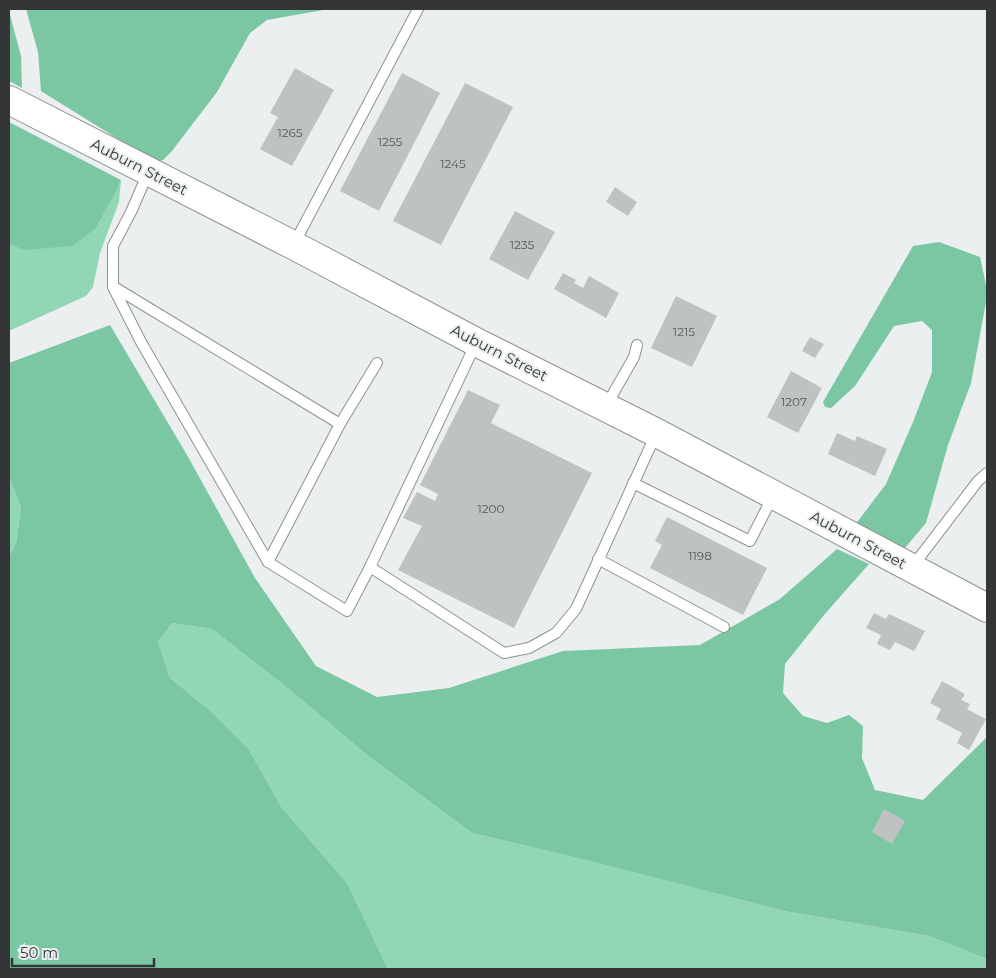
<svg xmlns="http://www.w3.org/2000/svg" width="996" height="978" font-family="Montserrat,sans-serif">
<rect width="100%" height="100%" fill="#ebefef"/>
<g fill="#92d7b5">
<polygon points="121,180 119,202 100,253 93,287 86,296 9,331 9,244 23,250 96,228 116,192"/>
<polygon points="9,477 21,508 16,543 9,557"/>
<polygon points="172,623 212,629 290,690 367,755 472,833 589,861 784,911 929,936 987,959 987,969 388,969 347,883 282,808 248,748 213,713 170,678 158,642"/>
</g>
<g fill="#7cc7a3">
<polygon points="26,9 329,9 267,20 250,33 217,92 172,151 163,160 155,162 41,91 38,52"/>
<polygon points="9,11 21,56 22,88 9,81"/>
<polygon points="9,122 121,180 116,192 96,228 72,246 23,250 9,244"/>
<polygon points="939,242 980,257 987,290 987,297 971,383 948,445 926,523 904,549 855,525 886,484 913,422 932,372 932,330 922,321 894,326 855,386 831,408 825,407 823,402 913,246"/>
<polygon points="110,325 187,455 255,578 316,666 377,697 449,688 563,651 700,645 780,599 837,549 869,564 824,615 785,664 783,693 803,716 827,723 849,715 863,726 862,758 875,790 923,800 987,737 987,959 929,936 784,911 589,861 472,833 367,755 290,690 212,629 172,623 158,642 170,678 213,713 248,748 282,808 347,883 388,969 9,969 9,557 16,543 21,508 9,477 9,363"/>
</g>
<g fill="#bec2c3">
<polygon points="295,68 334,90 292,166 260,149 278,117 270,113"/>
<polygon points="402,73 440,93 379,211 340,191"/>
<polygon points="465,83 513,107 441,245 393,221"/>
<polygon points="615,187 637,202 628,216 606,202"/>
<polygon points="515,211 555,232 528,280 489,259"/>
<polygon points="563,273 576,280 574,283 583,288 589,276 619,293 606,318 554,289"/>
<polygon points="676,296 717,316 692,367 651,348"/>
<polygon points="810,337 824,344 815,358 802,351"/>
<polygon points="791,371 822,388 798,433 767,417"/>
<polygon points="468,390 500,405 491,423 592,473 514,628 398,570 422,526 403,518 417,492 435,501 438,494 420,485"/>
<polygon points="837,433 855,441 857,436 887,449 875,476 828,454"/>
<polygon points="667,517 767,568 743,615 650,568 662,545 655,541"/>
<polygon points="874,613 886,619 889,614 925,631 914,651 895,642 890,650 877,644 881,635 866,628"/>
<polygon points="942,681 965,694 961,700 970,704 967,709 986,719 969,750 957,743 962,733 936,719 941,709 930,703"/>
<polygon points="884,809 905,821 892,844 872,832"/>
</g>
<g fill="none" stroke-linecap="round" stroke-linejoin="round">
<defs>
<g id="service">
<polyline points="148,173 131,212 113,246 113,287 141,342 268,562 347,611 370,567 476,343"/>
<polyline points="294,244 418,9"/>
<polyline points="114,287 340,424 268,562"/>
<polyline points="606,406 634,357 637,345"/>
<polyline points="340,424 377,363"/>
<polyline points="633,483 750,541 773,496"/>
<polyline points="598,559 724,627"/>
<polyline points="370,567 504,653 529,648 556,633 576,609 656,434"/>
<polyline points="912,567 978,481 987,473"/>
</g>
<polyline id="secondary" points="9,100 293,245 476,342 657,433 987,608"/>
</defs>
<use href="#service" stroke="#8e9292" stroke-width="12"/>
<use href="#secondary" stroke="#8e9292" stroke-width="30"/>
<use href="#service" stroke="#fff" stroke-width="10"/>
<use href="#secondary" stroke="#fff" stroke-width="28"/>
</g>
<g text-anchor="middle" stroke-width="4" stroke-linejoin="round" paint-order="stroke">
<g font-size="12" fill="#565859">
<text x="290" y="137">1265</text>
<text x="390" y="146">1255</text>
<text x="453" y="168">1245</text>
<text x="522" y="249">1235</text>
<text x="684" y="336">1215</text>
<text x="794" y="406">1207</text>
<text x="491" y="513">1200</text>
<text x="700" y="560">1198</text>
</g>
<g font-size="15" fill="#343536" stroke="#ebefef">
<text transform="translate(139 167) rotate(27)" y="5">Auburn Street</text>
<text transform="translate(499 353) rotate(27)" y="5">Auburn Street</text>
<text transform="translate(858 540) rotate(28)" y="5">Auburn Street</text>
</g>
</g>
<rect width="996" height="978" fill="none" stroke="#343536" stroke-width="20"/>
<path d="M12 958v8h142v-8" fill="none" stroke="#343536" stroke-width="2.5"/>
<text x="20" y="958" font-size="15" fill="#343536" stroke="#ebefef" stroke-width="4" paint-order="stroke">50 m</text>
</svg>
